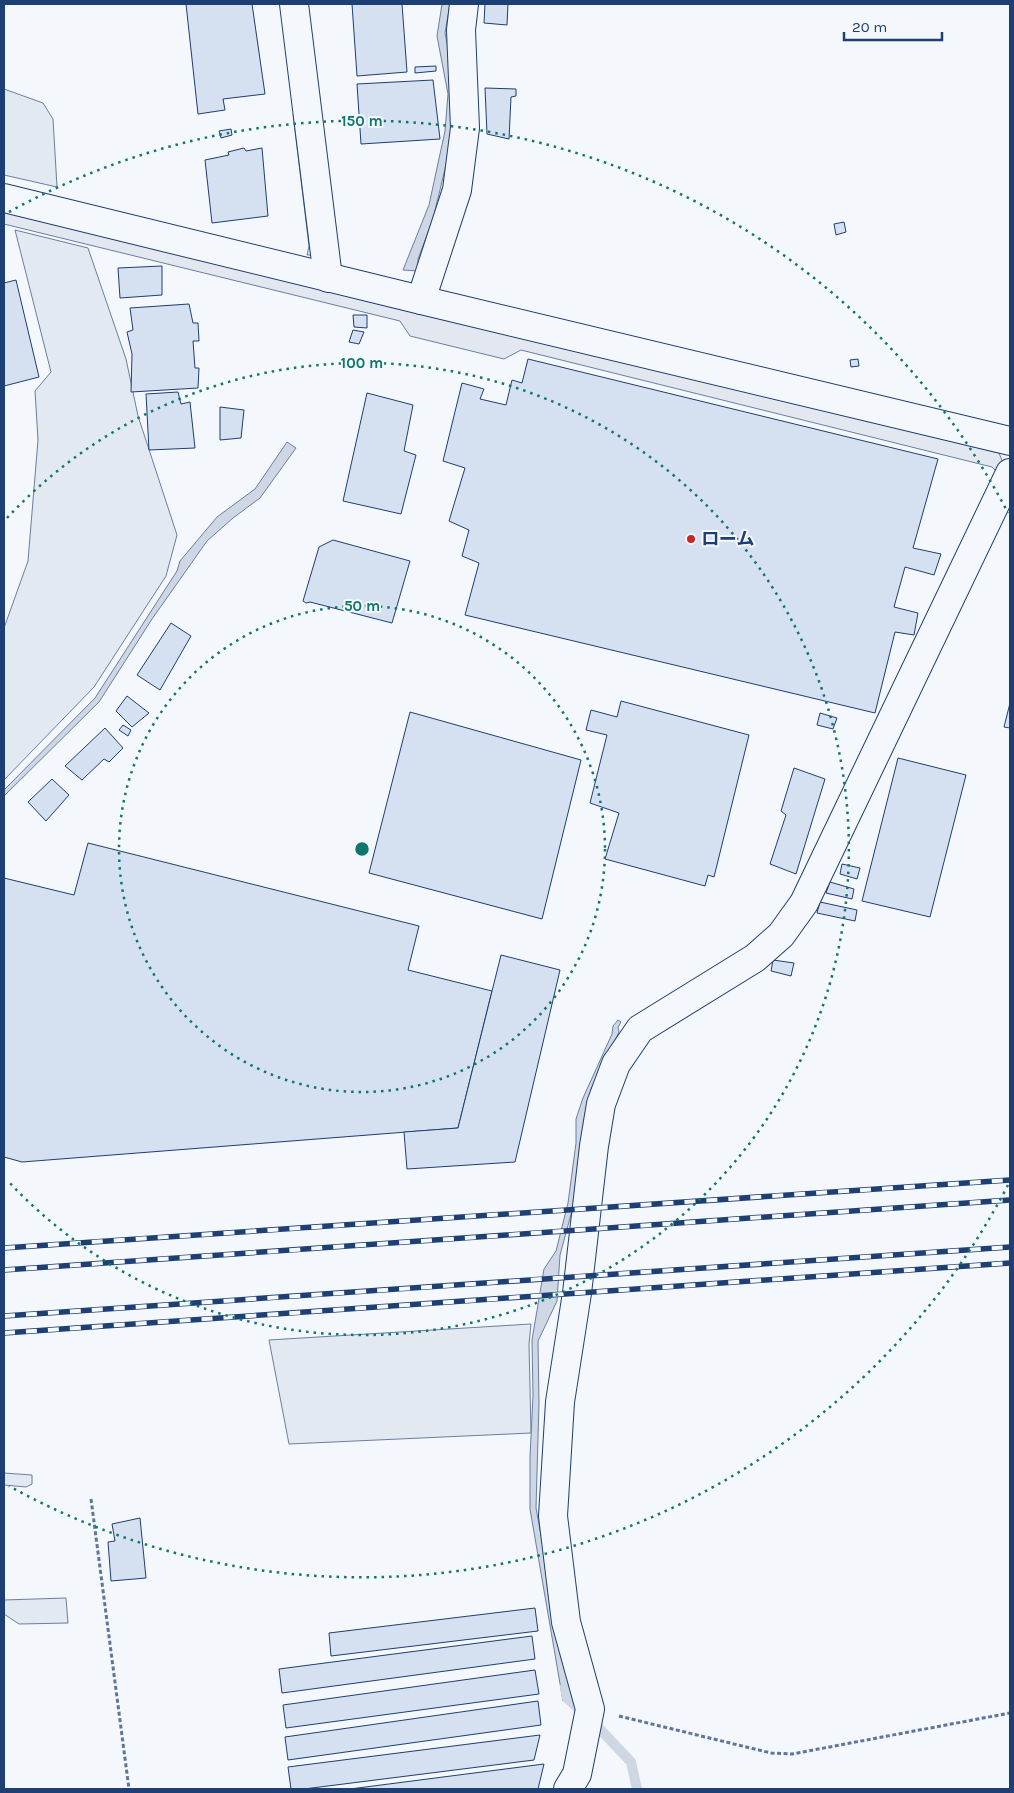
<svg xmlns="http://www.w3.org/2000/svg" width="1014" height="1793" font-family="Karla,'Noto Sans JP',sans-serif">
<rect width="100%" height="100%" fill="#f4f7fb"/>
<g fill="#e3e9f0" stroke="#687fa3">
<polygon points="4,89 43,103 53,119 57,187 4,175"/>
<polygon points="15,230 88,248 126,359 138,416 177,535 166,576 94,687 4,780 4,628 28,561 38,440 35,391 51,372"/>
<polygon points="531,1324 529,1344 531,1433 289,1444 269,1340"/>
<polygon points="4,1473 32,1475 32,1484 26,1487 4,1485"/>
<polygon points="66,1598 68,1623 19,1624 4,1614 4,1600"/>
</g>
<g fill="#e3e8f0" stroke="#687fa3">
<polygon points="299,113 313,255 307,255 309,246 293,114"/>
<polygon points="4,211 399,309 959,443 999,453 1003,463 998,473 992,467 521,350 504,359 410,336 400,321 4,224"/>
</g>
<g fill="#cfd7e4" stroke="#687fa3">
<polygon points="442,4 450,4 445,33 453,72 452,140 433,219 418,259 418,271 403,270 429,205 445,131 448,94 437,36"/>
<polygon points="287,442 296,448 260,498 233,518 207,541 152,619 99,702 4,796 4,790 95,698 177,571 180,561 217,517 255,489"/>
<polygon points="618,1020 621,1022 618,1027 619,1032 591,1089 584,1120 582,1150 576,1196 560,1255 557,1301 538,1341 539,1403 536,1508 571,1699 563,1701 530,1509 530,1457 533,1396 532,1340 544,1269 556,1251 568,1203 576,1143 576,1119 583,1098 612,1034 613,1026"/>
</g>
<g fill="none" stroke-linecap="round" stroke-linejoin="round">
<polyline stroke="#cfd7e4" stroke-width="10" points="565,1687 567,1698 597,1726 631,1762 637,1789"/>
</g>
<g fill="#d5e0f0" stroke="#1d3f73">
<polygon points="186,4 252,4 265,94 223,99 225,110 198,114"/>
<polygon points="352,4 402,4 407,72 357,76"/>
<polygon points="485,4 508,4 507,25 484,23"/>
<polygon points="436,66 436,71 415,73 415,67"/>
<polygon points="433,80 440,139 361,144 357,84"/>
<polygon points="485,88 516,89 516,96 511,97 509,139 487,134"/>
<polygon points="231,129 232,135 221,138 219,131"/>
<polygon points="244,148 246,151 262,148 268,216 212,223 205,160 229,155 228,152"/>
<polygon points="844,222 846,232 836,235 834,224"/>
<polygon points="162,266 162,295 120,298 118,268"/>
<polygon points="16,280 39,377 4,386 4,283"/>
<polygon points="189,304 193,323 198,323 199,341 193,341 195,368 199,368 198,388 131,392 132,354 127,332 133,330 130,308"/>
<polygon points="353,315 367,315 367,328 354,327"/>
<polygon points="353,330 364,332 359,344 349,342"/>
<polygon points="528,359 938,459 913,548 941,554 934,575 905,567 894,607 918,613 914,635 895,632 875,713 465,615 479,563 462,556 469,530 449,521 465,468 443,461 462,383 484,389 480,399 506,405 512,380 522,383"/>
<polygon points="858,359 859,366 851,367 850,360"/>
<polygon points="178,392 181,404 190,402 195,448 149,450 146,394"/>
<polygon points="367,393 413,405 404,451 416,455 401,514 343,501"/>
<polygon points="220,407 244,410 241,438 220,440"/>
<polygon points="333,540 410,561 392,623 310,602 306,603 303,601 319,547"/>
<polygon points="171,623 191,636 160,690 137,675"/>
<polygon points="127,696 149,713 132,727 116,711"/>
<polygon points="621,701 749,735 714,877 708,875 705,886 605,859 619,813 590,803 607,735 586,730 591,710 617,717"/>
<polygon points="1010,703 1010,728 1004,727"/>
<polygon points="410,712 581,760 542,919 369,873"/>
<polygon points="820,713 837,718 833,729 817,725"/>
<polygon points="123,725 131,730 128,736 119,730"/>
<polygon points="105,728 123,748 109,762 104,759 82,780 65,766"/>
<polygon points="898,758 966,775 930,917 862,901"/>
<polygon points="794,768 825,779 796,874 770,864 786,815 781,811"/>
<polygon points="52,779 69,795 46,821 28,802"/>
<polygon points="88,843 419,926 408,970 492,991 458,1128 22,1162 4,1157 4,878 74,895"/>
<polygon points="842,864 860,868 857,879 840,874"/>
<polygon points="830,882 854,889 852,899 826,893"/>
<polygon points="820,902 857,910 855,921 817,913"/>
<polygon points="501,955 560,970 515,1162 407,1169 404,1132 458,1128"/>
<polygon points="773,960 794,963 791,976 771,971"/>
<polygon points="140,1518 146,1578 111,1581 108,1542 115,1541 112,1524"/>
<polygon points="535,1608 538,1631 331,1656 329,1633"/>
<polygon points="532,1636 535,1659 282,1693 279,1669"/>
<polygon points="535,1670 539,1694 286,1728 283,1705"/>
<polygon points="538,1701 541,1725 288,1760 285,1737"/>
<polygon points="540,1735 534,1760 304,1789 291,1789 288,1767"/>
<polygon points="544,1764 538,1789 350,1789"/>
</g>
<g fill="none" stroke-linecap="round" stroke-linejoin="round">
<defs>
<g id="minor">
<polyline points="294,4 328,278"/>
<polyline points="4,198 421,300 1010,441"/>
<polyline points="421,300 457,190 465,128 461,30 464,4"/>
<polyline points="568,1789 577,1774 590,1709 566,1622 553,1516 560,1402 577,1293 594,1146 601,1104 616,1064 640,1029 755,958 781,935 804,903 1010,473"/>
</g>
</defs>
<use href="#minor" stroke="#1d3f73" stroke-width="30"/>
<g stroke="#5e769c" stroke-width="3" stroke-dasharray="4 2.5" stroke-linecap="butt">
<polyline points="91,1499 129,1789"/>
<polyline points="619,1716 771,1753 792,1754 1010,1713"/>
</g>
<use href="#minor" stroke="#f4f7fb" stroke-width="28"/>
<defs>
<g id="rail">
<polyline points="4,1248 1010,1180"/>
<polyline points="4,1270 1010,1200"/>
<polyline points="4,1316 1010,1247"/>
<polyline points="4,1333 1010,1263"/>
</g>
</defs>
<use href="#rail" stroke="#1d3f73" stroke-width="5.5"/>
<use href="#rail" stroke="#f4f7fb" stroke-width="4" stroke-dasharray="11" stroke-linecap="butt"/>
</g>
<g fill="none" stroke="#0f766e" stroke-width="2.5" stroke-dasharray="2.5 5">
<circle cx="362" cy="849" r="243"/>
<path d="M7 518A486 486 0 1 1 7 1180"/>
<path d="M1008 1185A728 728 0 0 1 9 1486M9 212A728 728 0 0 1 1008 513"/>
</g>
<circle fill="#c62828" stroke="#f4f7fb" stroke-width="2" cx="691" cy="539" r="5"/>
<g text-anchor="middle" stroke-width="4" stroke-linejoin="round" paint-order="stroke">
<g font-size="18" font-weight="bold" fill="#1d3f73" stroke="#f4f7fb" text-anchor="start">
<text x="701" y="545">ローム</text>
</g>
</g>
<circle cx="362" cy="849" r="8" fill="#0f766e" stroke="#f4f7fb" stroke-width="2.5"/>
<g font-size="15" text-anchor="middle" font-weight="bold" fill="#0f766e" stroke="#f4f7fb" stroke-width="4" stroke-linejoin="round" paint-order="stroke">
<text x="362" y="126">150 m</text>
<text x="362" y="368">100 m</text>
<text x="362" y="611">50 m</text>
</g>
<rect width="1014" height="1793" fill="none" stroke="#1d3f73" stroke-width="10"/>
<path d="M844 32v8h98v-8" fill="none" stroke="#1d3f73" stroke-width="2.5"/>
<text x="852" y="32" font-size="15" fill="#1d3f73" stroke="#f4f7fb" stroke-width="4" paint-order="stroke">20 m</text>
</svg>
